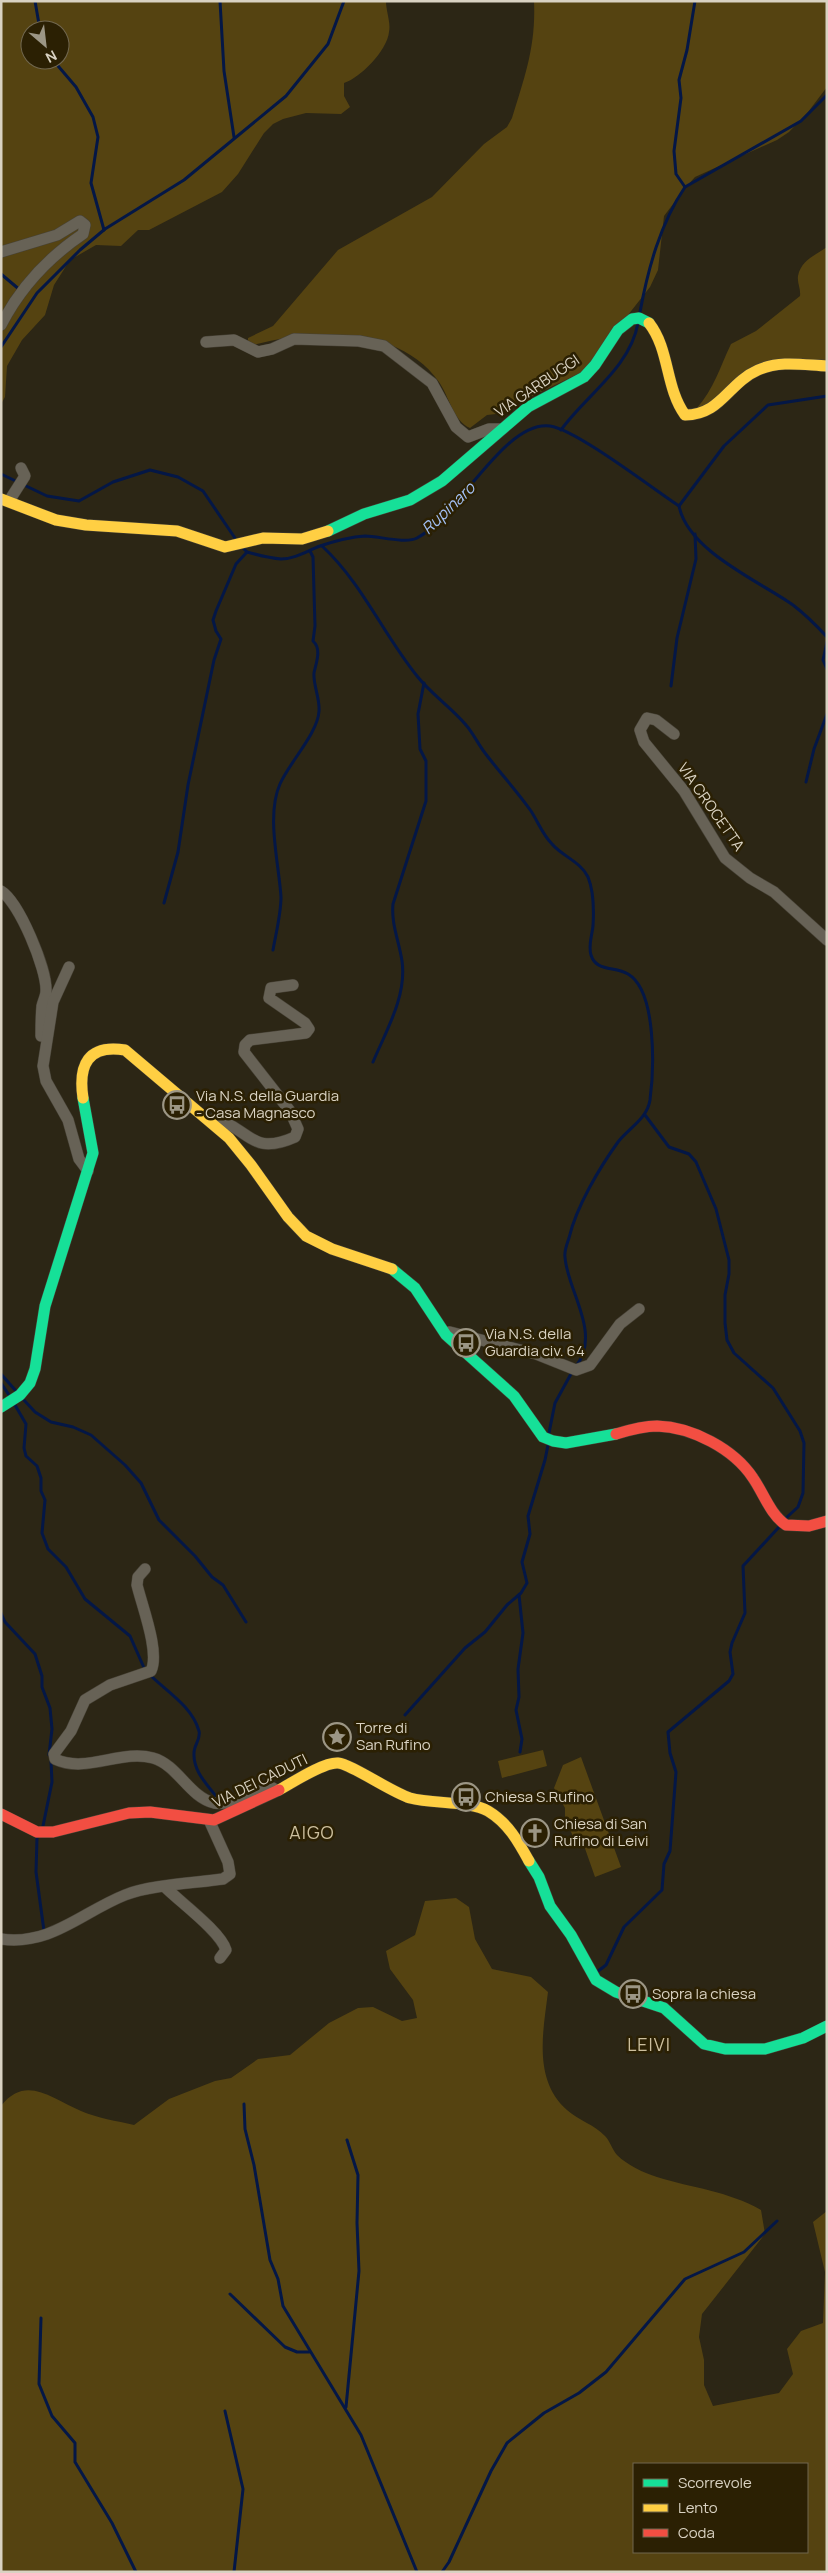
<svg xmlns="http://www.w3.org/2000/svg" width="828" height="2573" font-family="Manrope,sans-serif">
<rect width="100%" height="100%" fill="#2c2615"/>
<g fill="#554311" fill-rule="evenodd">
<path d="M1,1h385c0,11 5,21 3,31 -2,19 -29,46 -45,51v13l6,11 -9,7 -35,-1 -23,6 -10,5 -9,9 -26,41 -16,18 -73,38h-11l-17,16 -25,-1 -26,15 -16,25 -9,30 -23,25 -15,26 -2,31 -4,7zM30,30h30v30h-30z"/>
<path d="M534,1h293v86l-19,25 -19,20 -12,8 -82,37 -9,10 -22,29 -6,54 -8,17 -66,84 -66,32 -13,10 -18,2 -17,13c-17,-7 -21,-32 -31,-46 -39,-57 -128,-53 -186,-37l-5,-2v-5l25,-12 65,-76 94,-53 52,-53 23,-17 5,-9c13,-42 24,-72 22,-117z"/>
<path d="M827,247v113l-49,-1 -75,49 -7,1c18,-20 24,-42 35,-65l25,-13 44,-35c1,-7 -3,-13 -2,-20 3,-16 18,-21 29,-29z"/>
<polygon points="543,1750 547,1766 502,1778 498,1761"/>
<polygon points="581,1757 621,1867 595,1877 582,1840 576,1842 565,1820 565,1808 554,1788 563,1765"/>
<path d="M456,1898l13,9 6,32 17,30 39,8 17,15c-5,40 -15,88 19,118 11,10 28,15 38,26 5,5 7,13 12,19 10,10 27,18 40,22 35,11 71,14 104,33l4,24 -63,80 -3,23 5,23v25l9,21 66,-13 14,-19 -6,-25 14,-18 22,-8 2,-51 -12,-50 14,-11v361h-826v-466c25,-32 51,-7 80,5 16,7 36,10 53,14l35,-26 46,-18 16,-3 27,-19 32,-4 39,-32 29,-15 15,-1 29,14 15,-3 -4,-18 -23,-31 -4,-18 29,-16 10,-34zM807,2464v88h-173v-88z"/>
</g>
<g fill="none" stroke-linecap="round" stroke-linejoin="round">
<g stroke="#041746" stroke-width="3">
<polyline points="35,1 40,30"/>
<polyline points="220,1 224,71 234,137"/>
<polyline points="53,60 76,87 93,117 98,137 91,183 104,230"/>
<polyline points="685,187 676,174 674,151 681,98 679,80 687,50 695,1"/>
<polyline points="1,274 20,290"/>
<path d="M640,312c8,-43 20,-88 45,-125l116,-66 26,-26"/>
<polyline points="1,347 37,293 80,250 105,229 184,180 286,96 328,44 344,1"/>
<path d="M561,430c24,-34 69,-62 77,-107"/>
<polyline points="1,474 47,496 79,501 113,482 150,470 178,477 203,491 237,541"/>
<path d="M679,506c9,45 80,75 114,99 13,10 23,20 34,32"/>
<path d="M322,546c40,37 61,88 95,130 14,18 34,31 49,49 7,8 12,19 19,28 15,20 32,38 46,58 7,11 12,24 21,33 10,12 29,18 36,33 6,15 6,33 5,49 -1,10 -5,19 -2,29 5,17 24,11 37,19 29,17 26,96 22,126 -3,19 -21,28 -32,42 -18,25 -42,65 -49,96 -2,6 -5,13 -4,19 2,33 36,75 12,108"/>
<path d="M244,549l3,3c11,3 23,6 34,7 14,0 26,-8 39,-13 15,-5 30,-9 45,-10 13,0 41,8 52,2 41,-21 87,-118 133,-112 27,4 103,63 129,80l45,-60 44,-41 59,-9"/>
<polyline points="827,642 823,660 827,669"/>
<polyline points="671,686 677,638 696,559 695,534"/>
<polyline points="806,782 814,749 827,714"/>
<polyline points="164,903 178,852 188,785 214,660 221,639 216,631 213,620 216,611 236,564 247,552"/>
<path d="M273,950c3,-17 8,-36 8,-53 -2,-33 -15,-82 -1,-113 9,-21 38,-51 39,-73 1,-13 -6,-26 -5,-38 2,-10 8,-24 -1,-32l2,-15 -2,-69 -3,-6"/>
<path d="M373,1062c13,-31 34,-66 29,-101 -3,-20 -11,-37 -9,-57l33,-103v-40l-6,-12 -2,-35 6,-31"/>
<polyline points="645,1115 669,1147 689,1154 696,1162 716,1209 729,1260 729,1274 725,1295 725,1323 727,1340 734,1353 773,1388 800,1431 804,1443 803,1493 798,1507 786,1518"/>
<polyline points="1,1374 16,1391"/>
<polyline points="1,1383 9,1395"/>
<polyline points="23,1399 35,1412 51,1422 73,1427 91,1435 125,1465 141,1483 159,1520 195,1556 212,1577 223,1585 246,1622"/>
<polyline points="15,1405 26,1424 24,1448 26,1456 37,1466 41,1478 41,1491 45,1500 42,1533 48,1549 66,1567 85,1599 130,1636 145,1670"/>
<polyline points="549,1433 555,1403 572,1372"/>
<polyline points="519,1595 523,1633 518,1669 519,1697 516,1710 522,1739 520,1752"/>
<polyline points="1,1613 5,1622 35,1654 42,1676 42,1687 50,1708 52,1729 49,1755"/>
<path d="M149,1674c17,17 43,32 50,57 2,8 -5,14 -5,22 -1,19 14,32 24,46"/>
<polyline points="405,1715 465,1648 485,1632 507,1605 521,1593 527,1583 522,1562 530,1534 528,1516 545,1460 548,1445"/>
<polyline points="43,1826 52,1782 51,1761"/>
<polyline points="37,1838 36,1872 44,1931"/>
<polyline points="597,1972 606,1965 624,1927 662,1890 664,1864 670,1851 676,1772 670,1753 668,1732 729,1681 733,1674 730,1652 732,1643 745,1613 743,1566 779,1527"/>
<polyline points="244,2104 245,2129 254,2165 270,2260 278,2279 283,2306 361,2435 417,2572"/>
<polyline points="230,2294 285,2347 297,2352 309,2352"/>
<polyline points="41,2318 39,2384 52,2416 75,2443 75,2462 112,2523 136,2572"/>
<polyline points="346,2407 359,2271 357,2223 358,2175 347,2140"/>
<polyline points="225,2411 243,2489 234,2572"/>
<polyline points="442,2572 449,2562 491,2471 507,2443 544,2413 579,2393 606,2372 685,2279 744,2252 777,2221"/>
</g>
<defs>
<g id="street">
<path d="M1,252l56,-17 23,-14 5,4 -2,9c-34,23 -63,54 -82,91"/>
<polyline points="206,342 234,340 258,352 272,349 294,339 359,341 384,346 432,383 456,427 468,437 489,429 500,429"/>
<polyline points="9,501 25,476 21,468"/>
<polyline points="674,734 656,720 647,718 640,730 644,742 684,791 725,858 750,878 774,892 827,940"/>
<path d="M1,891c18,11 46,78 45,100 0,5 -3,10 -4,15 -1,10 -1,20 -1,30"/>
<polyline points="69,967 53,1002 43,1066 46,1081 68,1120 79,1159 88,1171"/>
<path d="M214,1119c37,9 36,38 81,18l3,-8 -8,-18 -46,-59 1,-7 5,-5 56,-7 3,-4 -4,-6 -36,-25 2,-10 22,-3"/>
<polyline points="445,1333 450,1332 536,1354 576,1370 590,1365 620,1324 639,1309"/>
<path d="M145,1569l-7,8 -1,8c5,21 23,67 14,86l-41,14 -25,15 -14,31 -17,23 1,5c31,15 66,-10 98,-1 25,7 36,39 61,45 19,4 40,-14 59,-15"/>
<path d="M165,1887c15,15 56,45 61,63l-6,8"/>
<path d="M1,1939c50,7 81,-27 124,-44 25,-10 70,-12 98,-16l7,-5 -2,-12 -19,-42"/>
</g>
<g id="fast">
<polyline points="328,531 364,514 410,500 442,481 528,407 584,377 595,365 618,330 632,319 639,318 649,323"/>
<polyline points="392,1269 415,1288 446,1335 514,1396 543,1437 553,1441 566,1443 616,1434"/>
<polyline points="1,1407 20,1395 30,1383 35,1369 45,1306 93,1153 83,1098"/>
<polyline points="529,1861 539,1877 550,1906 571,1935 596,1980 616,1992 664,2008 704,2044 725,2049 765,2049 803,2038 827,2026"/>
</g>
<g id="slow">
<path d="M649,323c21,27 16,64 36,92 36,0 43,-32 73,-45 22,-10 46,-5 69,-4"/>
<polyline points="1,499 56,520 86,525 177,531 225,547 263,538 302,539 328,531"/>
<path d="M83,1098c-5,-33 5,-54 42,-48l104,88 22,27 37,52 18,19 26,13 60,20"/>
<path d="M279,1790c13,-7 44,-28 59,-27 13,1 53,29 72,35 22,6 61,3 78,13 20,12 30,30 41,50"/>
</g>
<g id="jam">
<path d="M616,1434c13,-4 27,-8 41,-8 35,1 77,23 96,52 11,16 17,36 33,47l23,1 18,-5"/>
<polyline points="1,1814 37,1832 53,1832 129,1813 150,1812 214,1820 279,1790"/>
</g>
</defs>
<use href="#street" stroke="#474236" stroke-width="12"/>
<use href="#fast" stroke="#474236" stroke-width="12"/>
<use href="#slow" stroke="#474236" stroke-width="12"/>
<use href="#jam" stroke="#474236" stroke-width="12"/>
<use href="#street" stroke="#676256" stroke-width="11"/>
<use href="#fast" stroke="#16e098" stroke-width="11"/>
<use href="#slow" stroke="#ffcf43" stroke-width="11"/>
<use href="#jam" stroke="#f24e42" stroke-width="11"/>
</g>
<defs>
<symbol id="bus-ring" viewBox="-11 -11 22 22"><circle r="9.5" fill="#2b2003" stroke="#9c9685" stroke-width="1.5"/><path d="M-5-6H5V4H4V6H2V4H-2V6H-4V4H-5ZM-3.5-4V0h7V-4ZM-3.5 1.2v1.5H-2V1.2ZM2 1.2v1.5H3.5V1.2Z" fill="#9c9685"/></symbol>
<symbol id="sight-ring" viewBox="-11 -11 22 22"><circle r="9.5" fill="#2b2003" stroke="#9c9685" stroke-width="1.5"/><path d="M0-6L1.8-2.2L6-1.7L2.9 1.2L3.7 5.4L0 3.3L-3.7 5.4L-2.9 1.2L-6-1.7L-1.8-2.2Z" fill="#9c9685"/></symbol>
<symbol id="church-ring" viewBox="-11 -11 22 22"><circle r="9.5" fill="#2b2003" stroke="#9c9685" stroke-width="1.5"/><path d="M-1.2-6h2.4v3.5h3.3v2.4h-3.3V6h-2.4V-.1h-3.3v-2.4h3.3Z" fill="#9c9685"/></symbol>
</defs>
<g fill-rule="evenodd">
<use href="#bus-ring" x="161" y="1089" width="32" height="32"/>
<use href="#bus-ring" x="450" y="1327" width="32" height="32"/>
<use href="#sight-ring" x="321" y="1721" width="32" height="32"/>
<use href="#bus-ring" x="450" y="1781" width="32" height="32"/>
<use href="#church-ring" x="519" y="1817" width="32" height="32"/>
<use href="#bus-ring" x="617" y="1978" width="32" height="32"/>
</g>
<g text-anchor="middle" stroke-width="5" stroke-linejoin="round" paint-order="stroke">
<g font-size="15" fill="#d9d2c2" stroke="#2b2003">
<text transform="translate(537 386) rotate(-34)" y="5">VIA GARBUGGI</text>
<text transform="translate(711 807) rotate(55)" y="5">VIA CROCETTA</text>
<text transform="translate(260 1781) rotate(-26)" y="5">VIA DEI CADUTI</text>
</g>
<g font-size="15" fill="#d9d2c2" stroke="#2b2003" text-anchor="start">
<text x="196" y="1101">Via N.S. della Guardia<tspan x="196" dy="17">- Casa Magnasco</tspan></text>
<text x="485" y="1339">Via N.S. della<tspan x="485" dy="17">Guardia civ. 64</tspan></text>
<text x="356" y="1733">Torre di<tspan x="356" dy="17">San Rufino</tspan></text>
<text x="485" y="1802">Chiesa S.Rufino</text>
<text x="554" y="1829">Chiesa di San<tspan x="554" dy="17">Rufino di Leivi</tspan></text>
<text x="652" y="1999">Sopra la chiesa</text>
</g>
<g font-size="16" font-style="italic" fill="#a3c0f4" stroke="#2b2003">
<text transform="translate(448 508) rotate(-44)" y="6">Rupinaro</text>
</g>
<g font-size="18" letter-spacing="1" fill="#ccbf9e" stroke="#2b2003">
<text x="312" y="1839">AIGO</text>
<text x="649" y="2051">LEIVI</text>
</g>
</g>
<rect width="828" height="2573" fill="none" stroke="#d9d2c2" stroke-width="5"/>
<rect x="633" y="2463" width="175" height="90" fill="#2b2003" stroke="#71674f"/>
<rect x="643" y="2479" width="25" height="8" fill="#16e098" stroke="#71674f"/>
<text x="678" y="2488" font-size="15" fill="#d9d2c2">Scorrevole</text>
<rect x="643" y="2504" width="25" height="8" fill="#ffcf43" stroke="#71674f"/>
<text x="678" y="2513" font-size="15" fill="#d9d2c2">Lento</text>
<rect x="643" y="2529" width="25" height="8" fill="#f24e42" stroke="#71674f"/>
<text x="678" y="2538" font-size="15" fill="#d9d2c2">Coda</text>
<g transform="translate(45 45) rotate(152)"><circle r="24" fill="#2b2003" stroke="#71674f"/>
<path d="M0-4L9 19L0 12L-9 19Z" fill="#9c9685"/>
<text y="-8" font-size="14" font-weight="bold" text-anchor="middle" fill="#d9d2c2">N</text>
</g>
</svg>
